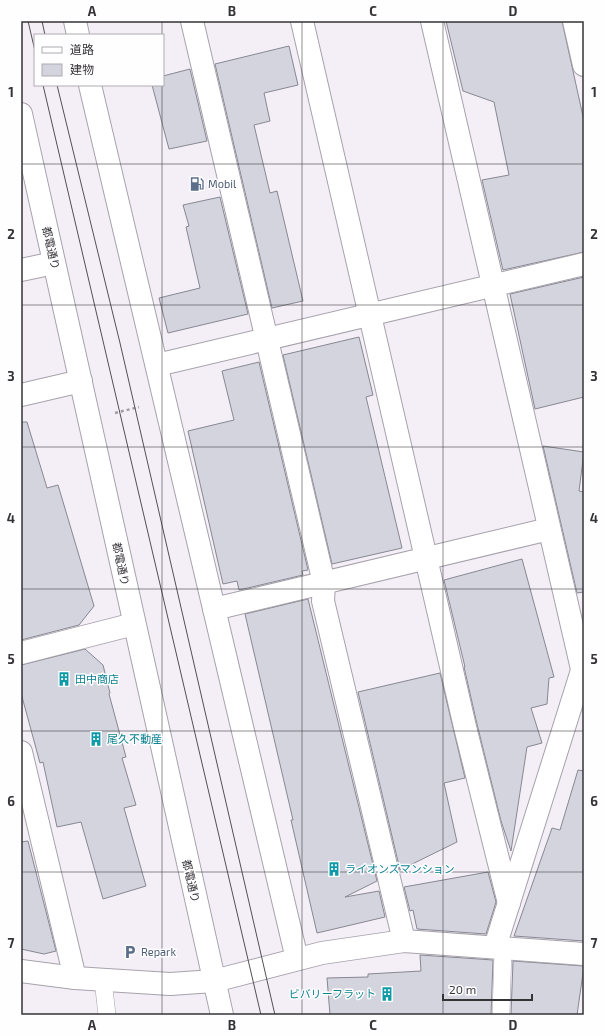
<svg xmlns="http://www.w3.org/2000/svg" width="605" height="1036" font-family="'Exo 2','Noto Sans JP',sans-serif">
<rect width="100%" height="100%" fill="#f4eef7"/>
<g fill="#d3d4de" stroke="#878892">
<polygon points="446,21 562,21 584,121 584,252 503,270 482,180 509,175 494,102 463,91"/>
<polygon points="289,46 298,85 264,93 270,121 254,125 270,193 277,191 303,301 272,308 215,64"/>
<polygon points="190,69 207,141 169,149 152,85 163,85 163,76"/>
<polygon points="220,197 248,314 168,333 159,298 200,288 186,227 189,226 183,205"/>
<polygon points="584,277 584,397 535,409 510,294"/>
<polygon points="359,337 373,395 366,397 402,548 332,564 283,355"/>
<polygon points="259,362 308,570 302,571 303,575 239,590 237,581 223,584 188,431 234,420 222,371"/>
<polygon points="21,422 27,422 47,488 58,485 94,606 79,625 21,640"/>
<polygon points="543,446 584,452 579,491 584,492 584,592 577,593"/>
<polygon points="522,559 554,677 549,678 547,704 531,708 542,743 527,747 511,851 501,821 477,724 464,667 465,667 444,580"/>
<polygon points="308,599 377,881 345,897 379,891 385,917 317,933 291,820 293,820 245,614"/>
<polygon points="85,649 103,665 110,693 109,694 126,757 122,758 136,805 124,808 146,886 103,899 81,822 57,827 43,762 40,763 21,693 21,665"/>
<polygon points="440,673 465,778 444,783 457,842 400,870 358,692"/>
<polygon points="578,770 584,771 584,941 514,936 552,828 560,830"/>
<polygon points="28,841 56,951 44,954 21,949 21,842"/>
<polygon points="488,872 496,902 486,934 417,929 413,910 410,911 404,887"/>
<polygon points="420,955 493,960 491,1015 330,1015 327,978 368,977 368,974 421,971"/>
<polygon points="513,961 584,966 577,1015 511,1015"/>
</g>
<g fill="none" stroke-linecap="round" stroke-linejoin="round">
<defs>
<g id="lane">
<polyline points="103,980 107,1015"/>
<polyline points="501,1015 503,948"/>
</g>
<g id="street">
<polyline points="75,21 78,35"/>
<polyline points="192,21 324,583 323,601 404,941"/>
<polyline points="302,21 465,727 509,903"/>
<polyline points="574,21 584,65"/>
<polyline points="90,85 297,959"/>
<polyline points="21,114 222,1015"/>
<polyline points="21,270 54,263"/>
<polyline points="157,365 584,264"/>
<polyline points="21,395 81,381"/>
<polyline points="214,609 549,529"/>
<polyline points="21,653 134,624"/>
<polyline points="21,752 75,978"/>
<polyline points="21,971 75,978 170,984 214,981"/>
</g>
<g id="secondary">
<polyline points="432,21 582,669"/>
<polyline points="495,947 584,664"/>
<polyline points="214,981 322,953 404,941 584,954"/>
</g>
</defs>
<use href="#lane" stroke="#a7a2ab" stroke-width="18"/>
<use href="#street" stroke="#a7a2ab" stroke-width="24"/>
<use href="#secondary" stroke="#a7a2ab" stroke-width="24"/>
<polyline stroke="#a09ca2" stroke-width="2.5" stroke-dasharray="3 3" stroke-linecap="butt" points="115,413 139,407"/>
<use href="#lane" stroke="#fff" stroke-width="17"/>
<use href="#street" stroke="#fff" stroke-width="22"/>
<use href="#secondary" stroke="#fff" stroke-width="22"/>
<g stroke="#525054" stroke-width="1">
<polyline points="28,21 35,51"/>
<polyline points="42,21 45,35"/>
<polyline points="43,85 261,1015"/>
<polyline points="57,85 120,343 275,1015"/>
</g>
</g>
<path fill="none" stroke="#353336" stroke-width="1" stroke-opacity="0.55" d="M162,21v14M302,21v994M443,21v994M162,85v930M21,164h563M21,305h563M21,447h563M21,589h563M21,731h563M21,872h563"/>
<defs>
<symbol id="fuel-bare" viewBox="-9 -9 18 18"><path d="M-5.5-6h7V0h2V4h1.3V-2.5L3-4.5l.8-.8L6-3V5H2.5V1h-1V6h-7ZM-4.2-4.7v3.2H.2V-4.7Z" fill="#5c6f8a" stroke="#fefdff" stroke-width="2.5" paint-order="stroke"/></symbol>
<symbol id="building-bare" viewBox="-9 -9 18 18"><path d="M-4-6H4V6H1V3H-1V6H-4ZM-2.5-4.3h1.7v1.8h-1.7ZM.8-4.3h1.7v1.8H.8ZM-2.5-1h1.7V.8h-1.7ZM.8-1h1.7V.8H.8Z" fill="#0f9aa8" stroke="#fefdff" stroke-width="2.5" paint-order="stroke"/></symbol>
<symbol id="parking-bare" viewBox="-9 -9 18 18"><path d="M-3.5-5.5H1a3.5 3.5 0 0 1 0 7H-1V5.5H-3.5ZM-1-3.4V-.6H.8a1.4 1.4 0 0 0 0-2.8Z" fill="#5c6f8a" stroke="#fefdff" stroke-width="2.5" paint-order="stroke"/></symbol>
</defs>
<g fill-rule="evenodd">
<use href="#fuel-bare" x="187" y="174" width="20" height="20"/>
<use href="#building-bare" x="54" y="669" width="20" height="20"/>
<use href="#building-bare" x="86" y="729" width="20" height="20"/>
<use href="#building-bare" x="324" y="859" width="20" height="20"/>
<use href="#parking-bare" x="120" y="942" width="20" height="20"/>
<use href="#building-bare" x="377" y="984" width="20" height="20"/>
</g>
<g text-anchor="middle" stroke-width="3" stroke-linejoin="round" paint-order="stroke">
<g font-size="11" fill="#4e5e75" stroke="#fefdff" text-anchor="start">
<text x="208" y="188">Mobil</text>
<text x="141" y="956">Repark</text>
</g>
<g font-size="11" fill="#353336" stroke="#fefdff">
<text transform="translate(51 248) rotate(77)" y="4">都電通り</text>
<text transform="translate(121 564) rotate(78)" y="4">都電通り</text>
<text transform="translate(191 881) rotate(77)" y="4">都電通り</text>
</g>
<g font-size="11" fill="#0d838f" stroke="#fefdff" text-anchor="start">
<text x="75" y="683">田中商店</text>
<text x="107" y="743">尾久不動産</text>
<text x="345" y="873">ライオンズマンション</text>
<text x="376" y="998" text-anchor="end">ビバリーフラット</text>
</g>
</g>
<rect width="605" height="1036" fill="none" stroke="#fefdff" stroke-width="44"/>
<rect x="34" y="34" width="130" height="52" fill="#fefdff" stroke="#aeacaf"/>
<rect x="42" y="47" width="20" height="6" fill="#ffffff" stroke="#aeacaf"/>
<text x="70" y="54" font-size="12" fill="#353336">道路</text>
<rect x="42" y="64" width="20" height="12" fill="#d3d4de" stroke="#aeacaf"/>
<text x="70" y="74" font-size="12" fill="#353336">建物</text>
<path d="M443 994v6h89v-6" fill="none" stroke="#353336" stroke-width="2"/>
<text x="449" y="994" font-size="12" fill="#353336" stroke="#fefdff" stroke-width="3" paint-order="stroke">20 m</text>
<rect x="22" y="22" width="561" height="992" fill="none" stroke="#353336" stroke-width="1.5"/>
<g font-size="13" text-anchor="middle" font-weight="bold" fill="#353336">
<text x="92" y="16">A</text>
<text x="232" y="16">B</text>
<text x="373" y="16">C</text>
<text x="513" y="16">D</text>
<text x="11" y="97">1</text>
<text x="594" y="97">1</text>
<text x="11" y="239">2</text>
<text x="594" y="239">2</text>
<text x="11" y="381">3</text>
<text x="594" y="381">3</text>
<text x="11" y="523">4</text>
<text x="594" y="523">4</text>
<text x="11" y="664">5</text>
<text x="594" y="664">5</text>
<text x="11" y="806">6</text>
<text x="594" y="806">6</text>
<text x="11" y="948">7</text>
<text x="594" y="948">7</text>
<text x="92" y="1030">A</text>
<text x="232" y="1030">B</text>
<text x="373" y="1030">C</text>
<text x="513" y="1030">D</text>
</g>
</svg>
